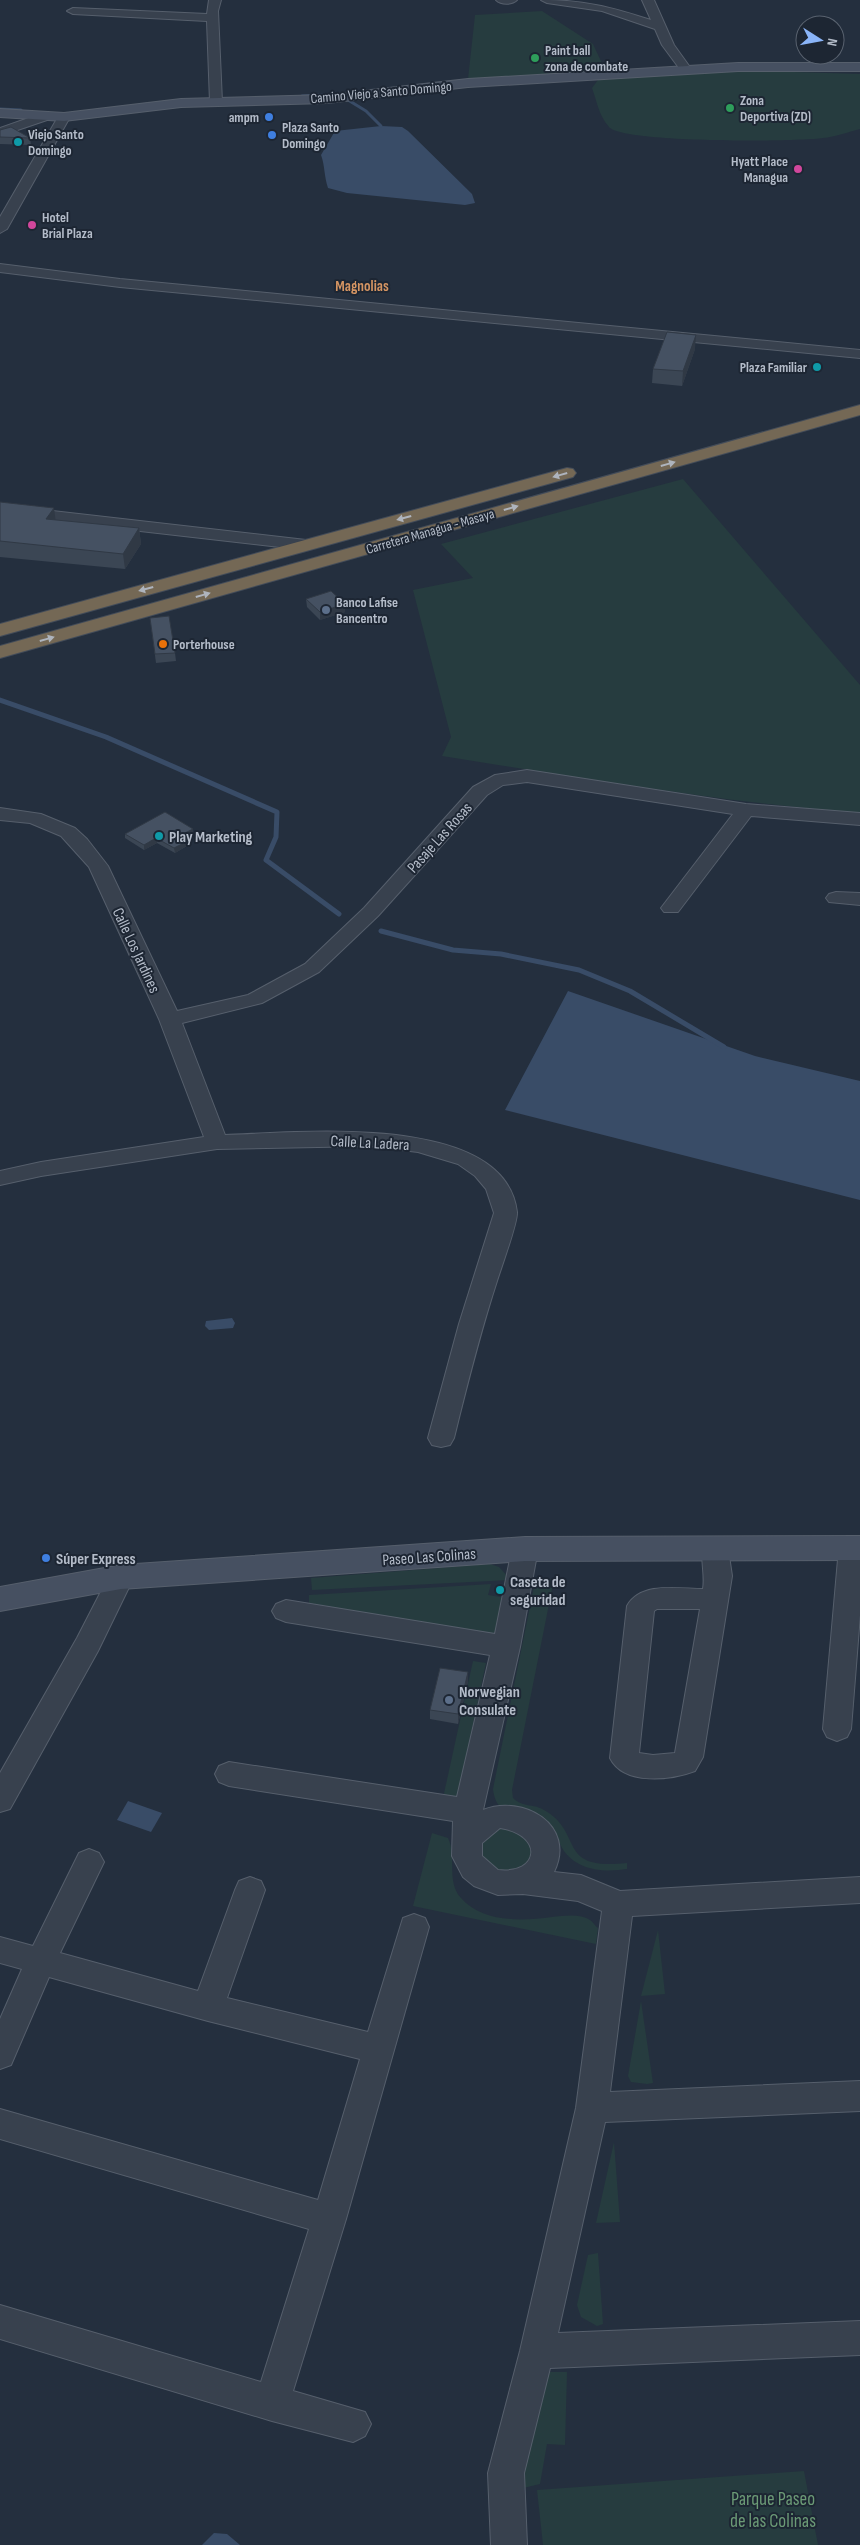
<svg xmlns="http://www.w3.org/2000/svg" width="860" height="2545" font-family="'Sofia Sans Condensed',sans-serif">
<rect width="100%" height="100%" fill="#242f3e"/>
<g fill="#263c3f">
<polygon points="542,11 593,44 606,72 468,79 475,15"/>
<path d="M758,71l102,3v55c-12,3 -25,8 -37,9 -28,4 -201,5 -214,-11 -11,-13 -12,-26 -17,-39l6,-8 92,-7z"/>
<path d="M683,479l177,206v128c-140,-11 -279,-35 -418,-57l9,-19 -38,-147 60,-12 -32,-34z"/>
<polygon points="490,1564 499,1567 511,1580 312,1590 311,1578"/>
<path d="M554,1579l-42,211 1,8c10,10 20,5 31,12 41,23 11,61 83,53v6c-25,4 -55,1 -67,-25 -4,-9 -9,-23 -19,-28 -21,-12 -44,6 -48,-27l42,-207z"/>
<polygon points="491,1584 488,1595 506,1598 499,1635 309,1603 309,1595"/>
<polygon points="473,1661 486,1663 457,1800 443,1798"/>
<polygon points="504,1826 521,1830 535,1851 528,1865 503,1874 481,1861 481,1838"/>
<path d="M432,1833l16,5c9,18 -2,44 13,60 22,25 61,23 91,19 12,-1 27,-4 38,3 3,2 5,6 8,8l-2,16 -183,-38z"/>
<polygon points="658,1930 665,1994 641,1996"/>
<polygon points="641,2001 653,2083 647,2084 631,2082 628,2076"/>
<polygon points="614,2142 620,2222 596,2223"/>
<polygon points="598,2253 603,2324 597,2326 581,2317 577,2305 588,2255"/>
<polygon points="547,2372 567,2372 565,2445 547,2444 540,2484 519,2489"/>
<polygon points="804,2471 818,2545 543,2545 537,2490"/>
</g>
<g fill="#394c67">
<path d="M381,126l21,1 6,4 64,63 3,9 -10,2 -118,-12 -19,-5c-4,-12 -3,-22 -7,-33l14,-24z"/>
<polygon points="568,991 755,1056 860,1081 860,1200 505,1110"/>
<polygon points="232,1318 235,1323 233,1328 209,1330 205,1326 206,1321"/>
<polygon points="128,1801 162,1813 151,1832 117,1820"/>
<polygon points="214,2533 227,2534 240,2545 202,2545"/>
</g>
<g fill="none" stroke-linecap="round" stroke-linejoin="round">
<g stroke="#394c67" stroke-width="3">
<polyline points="302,96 340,94"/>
<polyline points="348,100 366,111 381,126"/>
<polyline points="0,109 21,110"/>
</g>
<g stroke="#394c67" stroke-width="5">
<polyline points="0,700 106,737 277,812 276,837 266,860 339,914"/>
<polyline points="381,931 453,950 501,954 579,970 630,991 724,1047"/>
</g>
<defs>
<g id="street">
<polygon points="209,0 221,0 218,11 222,102 216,106 210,102 207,21 73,14 67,11 73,8 207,14"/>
<path d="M496,0h21c-5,5 -16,5 -21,0z"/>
<path d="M541,0c43,0 70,7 110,20l-9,-20h12l20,45 18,25 -2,2h-8l-20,-27 -7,-16 -53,-18 -55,-8z"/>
<polygon points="43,113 47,114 49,117 47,120 0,136 0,128"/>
<polygon points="64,113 70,117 7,229 0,233 0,217 58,117"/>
<polygon points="0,264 120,279 860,350 860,358 120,287 0,272"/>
<polygon points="0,505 306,540 314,545 306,550 0,515"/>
<path d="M527,770l219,34 114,9v12l-109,-9 -73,96h-14l-3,-4 72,-94 -206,-32 -24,3 -16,10 -109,121 -59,56 -57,31 -80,20 43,112c71,-2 280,-24 292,77 1,10 -16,56 -20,69 -17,52 -30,104 -43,157l-4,7 -9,2 -9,-2 -4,-7 31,-114 35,-111 -8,-24 -11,-13 -17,-12 -40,-12 -49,-6 -152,3 -176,27 -41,9v-14l41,-9 163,-25 -45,-118 -70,-152 -28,-31 -31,-13 -30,-3v-12l41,6 34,14 12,11 21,27 69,145 71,-16 57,-31 59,-56 109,-121 22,-12z"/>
<polygon points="836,892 860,893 860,905 829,902 826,898 829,894"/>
<polygon points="852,1538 860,1540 860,1615 851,1729 847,1737 837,1741 827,1737 823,1729 839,1548 843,1541"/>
<path d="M525,1539l9,3 4,7 -18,98 -37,163c40,-16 94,15 71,62l27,3 39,16 240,-14v26l-228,13 -22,176 250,-11v30l-255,11 -47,211 302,-12v34l-310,13 -26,105 3,72h-36l-3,-72 32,-122 56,-243 26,-197 -24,-10 -55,-7 -25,1 -24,-9 -11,-9 -11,-21 1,-35 -224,-35 -10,-4 -4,-8 4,-8 10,-4 228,35 33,-142 -204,-33 -10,-4 -4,-7 4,-7 10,-4 209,34 17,-85 4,-7zM500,1828c45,7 39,47 -2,42l-16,-14v-13z"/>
<path d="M715,1539l9,3 4,7 4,27 -29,181 -8,14c-24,9 -71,15 -85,-13l17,-152c14,-25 52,-17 76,-17 3,-16 -5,-34 3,-47zM657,1609h43l-25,144 -22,2 -14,-2 15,-142z"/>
<polygon points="121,1567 130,1570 134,1577 98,1651 10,1809 0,1812 0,1773 77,1638 112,1570"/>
<polygon points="89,1849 99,1853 104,1862 60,1953 198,1991 235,1890 239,1881 250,1877 261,1881 265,1890 227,1998 368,2032 403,1918 414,1914 425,1918 429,1927 346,2219 293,2391 365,2412 371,2424 365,2436 353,2442 272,2421 0,2339 0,2305 261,2382 309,2229 0,2139 0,2109 318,2200 360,2059 208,2021 49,1977 11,2065 0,2069 0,2019 22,1969 0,1963 0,1937 33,1946 79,1853"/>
</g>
<g id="secondary">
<polygon points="738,63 860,63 860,71 738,71 468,87 327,103 181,107 64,121 0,117 0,109 64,113 181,99 327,95 468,79"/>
<polygon points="860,1536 860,1560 525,1561 121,1589 0,1611 0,1587 121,1565 525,1537"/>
</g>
<g id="highway">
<polygon points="860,405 860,415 0,658 0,646"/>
<polygon points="567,468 573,469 576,473 573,477 0,636 0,624"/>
</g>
</defs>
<use href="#street" stroke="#565f6c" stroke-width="2"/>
<use href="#secondary" stroke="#565f6c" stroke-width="2"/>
<use href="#highway" stroke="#434c59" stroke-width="2"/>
<use href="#street" fill="#38414e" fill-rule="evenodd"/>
<use href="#secondary" fill="#465061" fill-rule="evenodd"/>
<use href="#highway" fill="#746855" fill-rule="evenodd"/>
</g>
<g fill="#3b4654">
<polygon points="0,130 30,138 31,145 0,144"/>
<polygon points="695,349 682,386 652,383 653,369"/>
<polygon points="0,502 55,520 139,528 141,544 125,569 0,557"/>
<polygon points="306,599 345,604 345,612 320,620 307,607"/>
<polygon points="150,618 175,653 176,661 156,663"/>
<polygon points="193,829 193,833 187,836 192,843 175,853 157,843 144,850 125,838 125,834"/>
<polygon points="468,1681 458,1724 430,1719 430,1710"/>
</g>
<g fill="#303945">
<polygon points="696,335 695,349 682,386 683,371"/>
<polygon points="54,508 56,523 46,519"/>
<polygon points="139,528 141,544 125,569 123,554"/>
<polygon points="345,604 345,612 320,620 320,612"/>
<polygon points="193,829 193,833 183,838 183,834"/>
<polygon points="156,838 157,843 144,850 144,845"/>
<polygon points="192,839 192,843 175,853 174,848"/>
<polygon points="468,1672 468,1681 458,1724 458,1714"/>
</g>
<g fill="#455162" stroke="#303945">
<polygon points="11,127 30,138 0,137 0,130"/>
<polygon points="667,332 696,335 683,371 653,369"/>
<polygon points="0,502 54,508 46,519 139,528 123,554 0,541"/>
<polygon points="331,591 345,604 320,612 306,599"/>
<polygon points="169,616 175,653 155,654 150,618"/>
<polygon points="165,812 193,829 183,834 192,839 174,848 156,838 144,845 125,834"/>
<polygon points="440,1668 468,1672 458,1714 430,1710"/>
</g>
<defs><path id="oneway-solid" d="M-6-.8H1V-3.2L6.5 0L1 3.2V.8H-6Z" transform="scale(1.25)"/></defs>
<g fill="#aeb4bd">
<use href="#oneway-solid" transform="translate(668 464) rotate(-16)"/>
<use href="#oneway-solid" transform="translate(560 475) rotate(164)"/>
<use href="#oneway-solid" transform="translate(511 508) rotate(-16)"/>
<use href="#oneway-solid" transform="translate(404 518) rotate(165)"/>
<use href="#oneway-solid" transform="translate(146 589) rotate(165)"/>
<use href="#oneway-solid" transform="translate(203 595) rotate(-16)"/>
<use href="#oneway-solid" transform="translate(47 639) rotate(-16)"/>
</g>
<g fill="#2e9e5b" stroke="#1d2633" stroke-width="2">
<circle cx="535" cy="58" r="5"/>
<circle cx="730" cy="108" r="5"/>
</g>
<g fill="#3f7fe0" stroke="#1d2633" stroke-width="2">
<circle cx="269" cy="117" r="5"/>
<circle cx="272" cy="135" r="5"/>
<circle cx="46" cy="1558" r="5"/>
</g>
<g fill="#0f9aa8" stroke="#1d2633" stroke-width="2">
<circle cx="18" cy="142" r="5"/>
<circle cx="817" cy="367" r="5"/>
<circle cx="159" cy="836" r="5"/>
<circle cx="500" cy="1590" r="5"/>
</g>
<g fill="#d1479c" stroke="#1d2633" stroke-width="2">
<circle cx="798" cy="169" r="5"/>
<circle cx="32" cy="225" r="5"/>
</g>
<g fill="#5c6f8a" stroke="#1d2633" stroke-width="2">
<circle cx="326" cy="610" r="5"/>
<circle cx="449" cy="1700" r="5"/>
</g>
<circle fill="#e8710a" stroke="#1d2633" stroke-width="2" cx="163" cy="644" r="5"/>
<g text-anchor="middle" stroke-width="4" stroke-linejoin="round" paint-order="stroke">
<g font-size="14" font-weight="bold" fill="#b4bcc9" stroke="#1d2633" text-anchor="start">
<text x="545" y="55">Paint ball<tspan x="545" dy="16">zona de combate</tspan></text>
<text x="740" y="105">Zona<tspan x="740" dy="16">Deportiva (ZD)</tspan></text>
<text x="259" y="122" text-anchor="end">ampm</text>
<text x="282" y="132">Plaza Santo<tspan x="282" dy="16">Domingo</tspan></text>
<text x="28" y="139">Viejo Santo<tspan x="28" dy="16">Domingo</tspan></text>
<text x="788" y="166" text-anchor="end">Hyatt Place<tspan x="788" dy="16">Managua</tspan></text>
<text x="42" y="222">Hotel<tspan x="42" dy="16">Brial Plaza</tspan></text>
<text x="807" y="372" text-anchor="end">Plaza Familiar</text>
<text x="336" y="607">Banco Lafise<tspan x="336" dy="16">Bancentro</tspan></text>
<text x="173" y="649">Porterhouse</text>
</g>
<g font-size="14" fill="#b4bcc9" stroke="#1d2633">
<text transform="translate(381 92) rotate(-5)" y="5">Camino Viejo a Santo Domingo</text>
<text transform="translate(430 531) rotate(-16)" y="5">Carretera Managua - Masaya</text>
</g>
<g font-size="15" font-weight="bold" fill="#d59563" stroke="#1d2633">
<text x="362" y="291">Magnolias</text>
</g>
<g font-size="16" font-weight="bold" fill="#b4bcc9" stroke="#1d2633" text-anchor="start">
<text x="169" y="842">Play Marketing</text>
<text x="56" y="1564">Súper Express</text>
<text x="510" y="1587">Caseta de<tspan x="510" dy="18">seguridad</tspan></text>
<text x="459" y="1697">Norwegian<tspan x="459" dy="18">Consulate</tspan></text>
</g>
<g font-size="16" fill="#b4bcc9" stroke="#1d2633">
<text transform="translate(439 837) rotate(-48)" y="6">Pasaje Las Rosas</text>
<text transform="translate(137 950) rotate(65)" y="6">Calle Los Jardines</text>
<text transform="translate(370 1142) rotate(3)" y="6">Calle La Ladera</text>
<text transform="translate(429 1556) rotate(-4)" y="6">Paseo Las Colinas</text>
</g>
<g font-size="19" fill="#6b9a76" stroke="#1d2633">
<text x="773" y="2505">Parque Paseo<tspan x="773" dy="22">de las Colinas</tspan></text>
</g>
</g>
<g transform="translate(820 40) rotate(101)"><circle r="24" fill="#1d2633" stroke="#59626f"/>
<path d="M0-4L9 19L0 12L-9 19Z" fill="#8ab4f8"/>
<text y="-8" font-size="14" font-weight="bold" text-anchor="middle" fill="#b4bcc9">N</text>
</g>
</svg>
